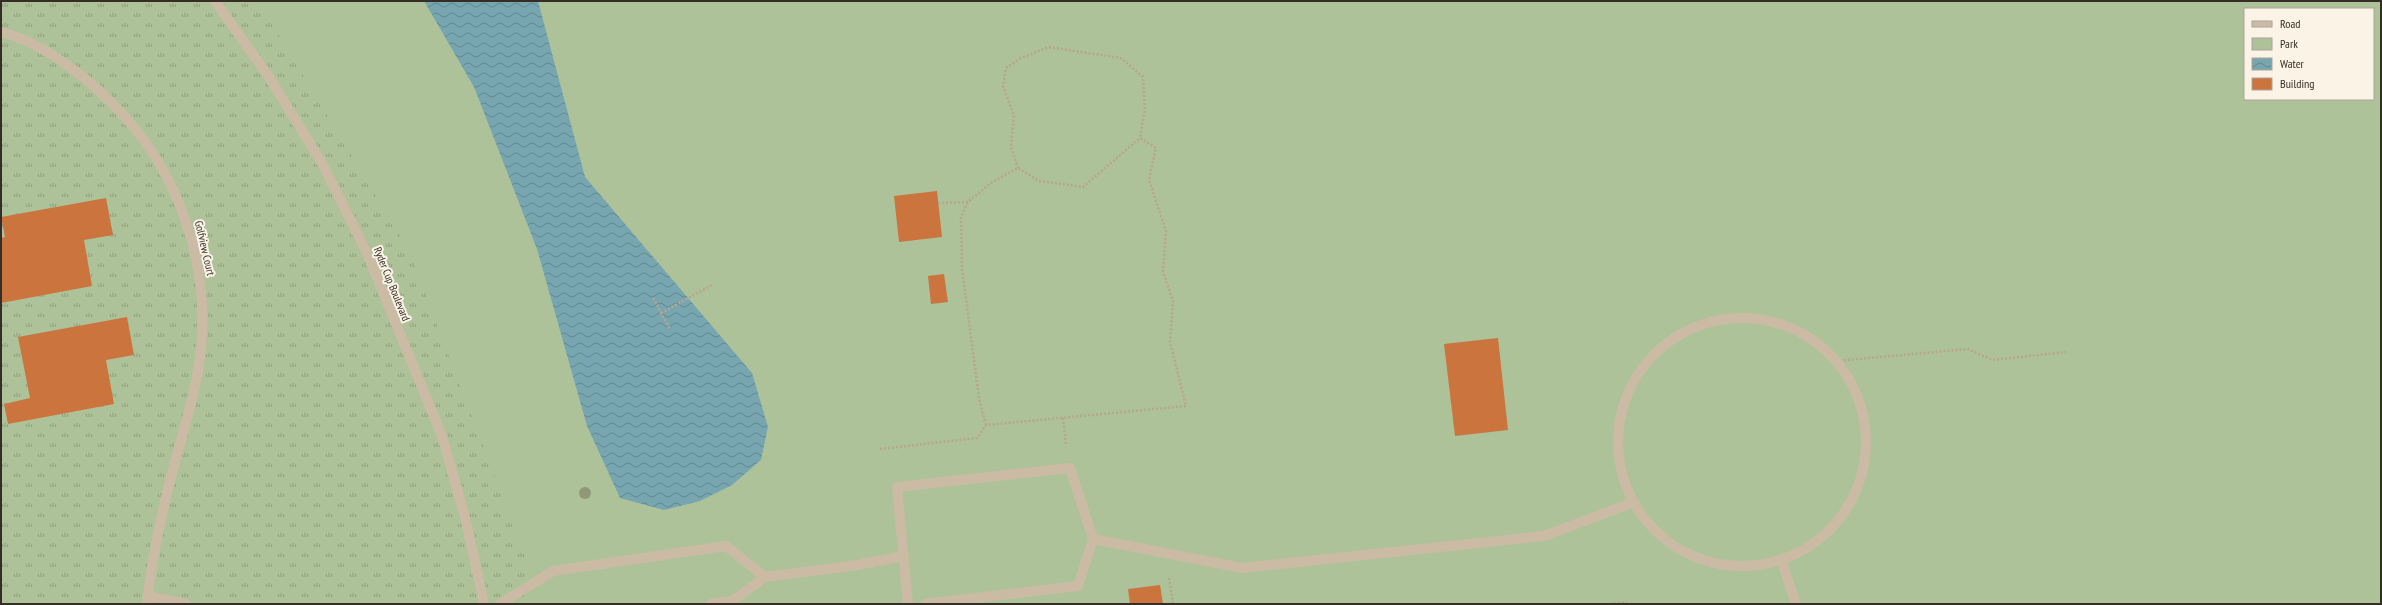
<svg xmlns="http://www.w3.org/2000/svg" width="2382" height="605" font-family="'PT Sans Narrow',sans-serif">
<defs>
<pattern id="grass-tufts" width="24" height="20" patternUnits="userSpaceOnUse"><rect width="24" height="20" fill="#aec299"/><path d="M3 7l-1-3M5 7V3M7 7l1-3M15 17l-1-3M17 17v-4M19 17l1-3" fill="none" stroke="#8e9e7d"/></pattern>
<pattern id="water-waves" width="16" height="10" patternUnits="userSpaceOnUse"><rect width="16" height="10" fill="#77a6b1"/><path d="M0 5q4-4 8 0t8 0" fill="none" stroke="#628890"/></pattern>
</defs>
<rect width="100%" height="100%" fill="#f2ead9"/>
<path fill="url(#grass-tufts)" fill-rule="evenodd" d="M1,1h2380v603h-2380zM2245,9h128v90h-128z"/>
<path fill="#aec299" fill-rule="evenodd" d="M258,1h2123v603h-1838l-133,-351zM2245,9h128v90h-128z"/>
<polygon fill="url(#water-waves)" points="424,1 538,1 585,177 752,373 768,427 761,460 732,485 700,501 664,510 620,498 587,426 537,249 474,87"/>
<g fill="#cb743e">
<polygon points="937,191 942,237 899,242 894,196"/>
<polygon points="106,198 113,235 84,240 92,286 1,303 1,238 5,237 1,217"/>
<polygon points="944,274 948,302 931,304 928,276"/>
<polygon points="127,317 134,355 106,360 114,404 8,424 4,404 30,398 18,337"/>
<polygon points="1498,338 1508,430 1455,436 1444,344"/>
<polygon points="1160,585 1163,604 1130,604 1128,589"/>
</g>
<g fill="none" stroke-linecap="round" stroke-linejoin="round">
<g stroke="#b7a58f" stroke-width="2.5" stroke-dasharray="2 2" stroke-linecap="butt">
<polyline points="938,203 968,202"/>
<polyline points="653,298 670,329"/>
<polyline points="661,313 712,285"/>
<polyline points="1836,361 1968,349 1992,360 2066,352"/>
<polyline points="1063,418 1066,445"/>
<polyline points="986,425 979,398 962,268 961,217 968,202 991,183 1018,168 1039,181 1083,187 1140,138"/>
<polyline points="880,449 977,438 986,425 1186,406 1170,342 1173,301 1163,272 1166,231 1149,180 1156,148 1140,138 1145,109 1143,77 1121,58 1049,47 1021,58 1006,68 1003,86 1014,116 1011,147 1018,168"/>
<polyline points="1169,578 1173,604"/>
<polyline points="1610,604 1625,602 1627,604"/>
</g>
<g stroke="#cbbba5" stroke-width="10">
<polyline points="215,1 271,80 323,165 367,253 442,436 465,517 484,604"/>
<path d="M1,32c46,12 94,51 125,86 61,69 89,167 71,258 -7,38 -20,75 -29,113 -9,37 -17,77 -21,115"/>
<circle cx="1742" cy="442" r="124"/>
<polyline points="1093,539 1242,568 1544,536 1632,503"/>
<polyline points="1781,559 1796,604"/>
<polyline points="148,596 186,604"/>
<polyline points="500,604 553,571 726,546 765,577"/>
<polyline points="711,604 732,601 765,577 857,565 904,556"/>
<polyline points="908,604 897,487 1070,468 1093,539 1078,586 925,604"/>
</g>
</g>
<circle fill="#909878" cx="585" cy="493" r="6"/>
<g text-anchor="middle" stroke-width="4" stroke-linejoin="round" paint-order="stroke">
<g font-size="11" fill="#362d26" stroke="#faf3e6">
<text transform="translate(205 248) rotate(77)" y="4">Golfview Court</text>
<text transform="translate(392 284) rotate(68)" y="4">Ryder Cup Boulevard</text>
</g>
</g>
<rect width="2382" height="605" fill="none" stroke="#362d26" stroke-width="4"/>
<rect x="2244" y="8" width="130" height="92" fill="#faf3e6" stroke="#aca499"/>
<rect x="2252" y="21" width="20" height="6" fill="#cbbba5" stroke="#aca499"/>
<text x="2280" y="28" font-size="12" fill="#362d26">Road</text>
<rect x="2252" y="38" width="20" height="12" fill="#aec299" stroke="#aca499"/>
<text x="2280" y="48" font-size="12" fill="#362d26">Park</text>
<rect x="2252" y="58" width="20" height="12" fill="url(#water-waves)" stroke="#aca499"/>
<text x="2280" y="68" font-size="12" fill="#362d26">Water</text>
<rect x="2252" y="78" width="20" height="12" fill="#cb743e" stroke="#aca499"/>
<text x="2280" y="88" font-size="12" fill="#362d26">Building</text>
</svg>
